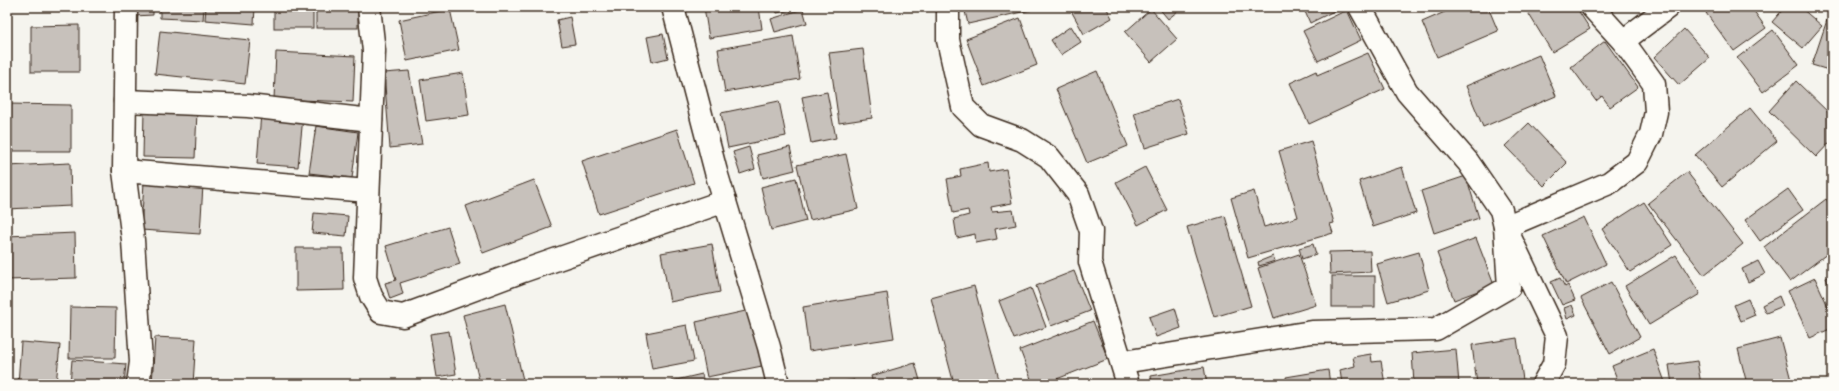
<svg xmlns="http://www.w3.org/2000/svg" width="1839" height="391" font-family="Dekko,sans-serif">
<rect width="100%" height="100%" fill="#f5f4ee"/>
<filter id="ink" filterUnits="userSpaceOnUse"><feTurbulence type="fractalNoise" baseFrequency=".025" numOctaves="2"/><feDisplacementMap in="SourceGraphic" scale="8" xChannelSelector="R" yChannelSelector="G"/><feConvolveMatrix kernelMatrix="1 2 1 2 8 2 1 2 1" color-interpolation-filters="sRGB"/></filter>
<g filter="url(#ink)">
<g fill="#c7c1bb" stroke="#3b2a1e">
<polygon points="7,7 80,7 80,9"/>
<polygon points="134,7 153,7 153,15 134,16"/>
<polygon points="160,7 204,7 203,20 160,18"/>
<polygon points="206,7 255,7 254,24 205,20"/>
<rect x="274" y="7" width="39" height="21"/>
<rect x="316" y="7" width="42" height="21"/>
<polygon points="704,7 759,7 762,29 709,38"/>
<polygon points="775,7 805,7 777,13"/>
<polygon points="964,7 1030,7 1031,10 968,24"/>
<polygon points="1069,7 1106,7 1112,18 1084,34"/>
<polygon points="1158,7 1183,7 1168,19"/>
<polygon points="1303,7 1337,7 1338,9 1310,23"/>
<polygon points="1456,7 1488,7 1498,31 1437,57 1422,22"/>
<polygon points="1534,7 1576,7 1590,29 1552,52 1527,11"/>
<polygon points="1714,7 1751,7 1766,28 1734,51 1706,13"/>
<polygon points="1785,7 1800,7 1822,26 1803,48 1772,22"/>
<polygon points="450,9 459,50 407,61 399,20"/>
<polygon points="803,9 807,23 775,32 771,19"/>
<polygon points="1151,9 1177,39 1151,62 1125,32"/>
<polygon points="1347,10 1361,40 1318,61 1303,31"/>
<polygon points="570,17 575,44 562,46 557,20"/>
<polygon points="1020,18 1037,65 984,86 966,39"/>
<polygon points="1827,20 1832,22 1832,71 1812,65"/>
<polygon points="79,25 79,72 31,72 31,26"/>
<polygon points="1071,26 1081,42 1061,55 1051,40"/>
<polygon points="1684,29 1710,58 1679,85 1654,57"/>
<polygon points="1773,30 1799,65 1763,92 1737,58"/>
<polygon points="160,31 250,40 245,84 155,74"/>
<polygon points="663,34 668,58 652,62 647,37"/>
<polygon points="793,36 800,79 725,92 718,49"/>
<polygon points="1605,41 1638,87 1610,107 1602,96 1596,101 1571,67"/>
<polygon points="863,49 872,118 839,123 829,53"/>
<polygon points="276,52 355,56 353,102 274,99"/>
<polygon points="1368,53 1385,89 1309,124 1290,83 1316,71 1317,75"/>
<polygon points="1539,55 1556,96 1483,127 1466,86"/>
<polygon points="409,71 422,144 390,148 384,73"/>
<polygon points="1097,71 1128,146 1087,163 1056,89"/>
<polygon points="463,73 469,115 426,121 420,80"/>
<polygon points="1796,81 1832,116 1832,140 1816,157 1769,111"/>
<polygon points="827,92 836,138 811,143 802,97"/>
<polygon points="1178,99 1189,134 1145,148 1134,113"/>
<polygon points="779,101 786,136 728,148 721,113"/>
<polygon points="7,104 71,105 71,151 7,151"/>
<polygon points="1750,108 1777,141 1722,187 1695,155"/>
<polygon points="144,110 197,111 195,158 143,157"/>
<polygon points="261,113 303,117 298,167 257,164"/>
<polygon points="1529,123 1567,163 1544,186 1505,146"/>
<polygon points="316,126 358,132 352,178 309,173"/>
<polygon points="677,129 694,183 599,214 582,161"/>
<polygon points="1311,141 1334,223 1330,224 1333,233 1248,258 1231,198 1254,191 1264,227 1298,217 1279,151"/>
<polygon points="749,147 755,169 740,174 733,152"/>
<polygon points="790,147 795,170 763,178 757,155"/>
<polygon points="846,154 858,209 810,220 797,165"/>
<polygon points="70,163 71,206 7,209 7,166"/>
<polygon points="988,163 989,172 1006,169 1012,203 991,207 992,212 1013,210 1016,225 995,229 997,239 976,243 975,234 957,238 954,219 969,215 968,210 953,213 947,179 961,176 960,169"/>
<polygon points="1145,167 1167,210 1138,225 1116,182"/>
<polygon points="1402,167 1416,213 1373,227 1359,181"/>
<polygon points="1687,172 1743,244 1704,275 1648,203"/>
<polygon points="1466,176 1479,218 1434,233 1421,191"/>
<polygon points="796,178 806,221 771,230 761,187"/>
<polygon points="534,180 552,227 483,253 466,206"/>
<polygon points="144,182 203,185 200,234 141,230"/>
<polygon points="1788,189 1803,210 1760,241 1745,220"/>
<polygon points="1826,199 1832,207 1832,250 1790,282 1764,247"/>
<polygon points="1644,202 1672,245 1630,272 1602,229"/>
<polygon points="314,213 348,216 346,236 312,233"/>
<polygon points="1225,216 1251,306 1214,317 1187,227"/>
<polygon points="1584,217 1606,264 1566,284 1543,236"/>
<polygon points="448,227 460,264 400,283 403,294 390,299 385,283 396,280 386,246"/>
<polygon points="75,233 76,278 7,280 7,236"/>
<polygon points="1476,238 1494,285 1454,300 1437,253"/>
<polygon points="712,244 720,292 670,302 661,253"/>
<polygon points="1313,244 1316,254 1302,259 1299,248"/>
<polygon points="296,248 343,248 344,290 296,291"/>
<polygon points="1370,251 1371,272 1330,274 1329,252"/>
<polygon points="1419,252 1429,290 1388,302 1377,264"/>
<polygon points="1299,254 1316,305 1274,318 1258,268"/>
<polygon points="1676,255 1700,294 1649,325 1625,286"/>
<polygon points="1273,256 1275,261 1259,266 1258,262"/>
<polygon points="1758,261 1765,274 1748,282 1742,269"/>
<polygon points="1074,271 1090,311 1051,326 1036,286"/>
<polygon points="1832,275 1832,292 1826,278"/>
<rect x="1332" y="276" width="43" height="31"/>
<polygon points="1560,278 1565,287 1568,285 1575,300 1562,305 1551,282"/>
<polygon points="1815,278 1832,315 1832,328 1810,338 1788,291"/>
<polygon points="1611,282 1640,337 1610,354 1581,298"/>
<polygon points="974,286 1000,383 997,384 954,384 931,298"/>
<polygon points="1031,288 1046,327 1014,339 999,301"/>
<polygon points="887,293 894,338 809,351 803,307"/>
<polygon points="1779,296 1783,306 1766,313 1762,305"/>
<polygon points="1748,299 1755,315 1741,321 1734,305"/>
<polygon points="505,304 524,384 480,384 463,315"/>
<polygon points="1572,305 1576,315 1567,319 1564,308"/>
<polygon points="70,307 116,308 115,358 69,358"/>
<polygon points="1175,308 1181,328 1156,337 1149,317"/>
<polygon points="750,310 762,366 707,377 696,322"/>
<polygon points="1093,321 1108,359 1044,384 1033,384 1020,350"/>
<polygon points="687,325 694,361 652,369 646,333"/>
<polygon points="449,331 456,374 437,377 430,334"/>
<polygon points="155,337 196,339 193,384 152,384"/>
<polygon points="1517,338 1523,380 1494,384 1477,384 1472,345"/>
<polygon points="1780,338 1792,384 1747,384 1738,349"/>
<polygon points="21,342 60,345 56,384 18,384"/>
<polygon points="1456,349 1459,384 1414,384 1412,353"/>
<polygon points="1653,349 1665,382 1659,384 1619,384 1612,366"/>
<polygon points="1371,354 1372,362 1381,361 1385,384 1342,384 1340,370 1355,366 1353,357"/>
<polygon points="72,360 126,364 124,384 70,384"/>
<polygon points="1697,361 1701,384 1672,384 1669,365"/>
<polygon points="915,363 921,384 873,384 871,376"/>
<polygon points="1204,367 1207,384 1152,384 1151,376"/>
<polygon points="1328,370 1330,384 1287,384 1286,377"/>
<polygon points="702,374 704,384 659,384"/>
<polygon points="854,380 855,384 830,384"/>
<polygon points="1603,380 1604,384 1583,384"/>
</g>
<g fill="none" stroke-linecap="round" stroke-linejoin="round">
<defs>
<g id="minor">
<polyline points="126,7 124,171 133,240 141,362 138,384"/>
<polyline points="369,7 374,51 365,278 371,296 381,312 403,316 523,271 725,201"/>
<polyline points="673,7 716,172 769,347 778,384"/>
<polyline points="948,7 948,40 963,107 981,125 1022,140 1049,157 1078,194 1091,231 1090,262 1128,384"/>
<polyline points="1623,41 1668,7"/>
<polyline points="125,101 248,106 371,120"/>
<polyline points="124,171 368,191"/>
<polyline points="1123,362 1312,332 1436,329 1509,287 1505,227 1501,210 1468,162 1407,92 1360,7"/>
<polyline points="1543,384 1554,364 1557,336 1505,227 1609,183 1637,162 1651,134 1656,112 1654,84 1623,41 1592,7"/>
</g>
</defs>
<use href="#minor" stroke="#3b2a1e" stroke-width="25"/>
<use href="#minor" stroke="#fdfcf7" stroke-width="22"/>
</g>
</g>
<rect width="1839" height="391" fill="none" stroke="#fdfcf7" stroke-width="24"/>
<rect x="12" y="12" width="1815" height="367" fill="none" stroke="#3b2a1e" stroke-width="1.5" filter="url(#ink)"/>
</svg>
